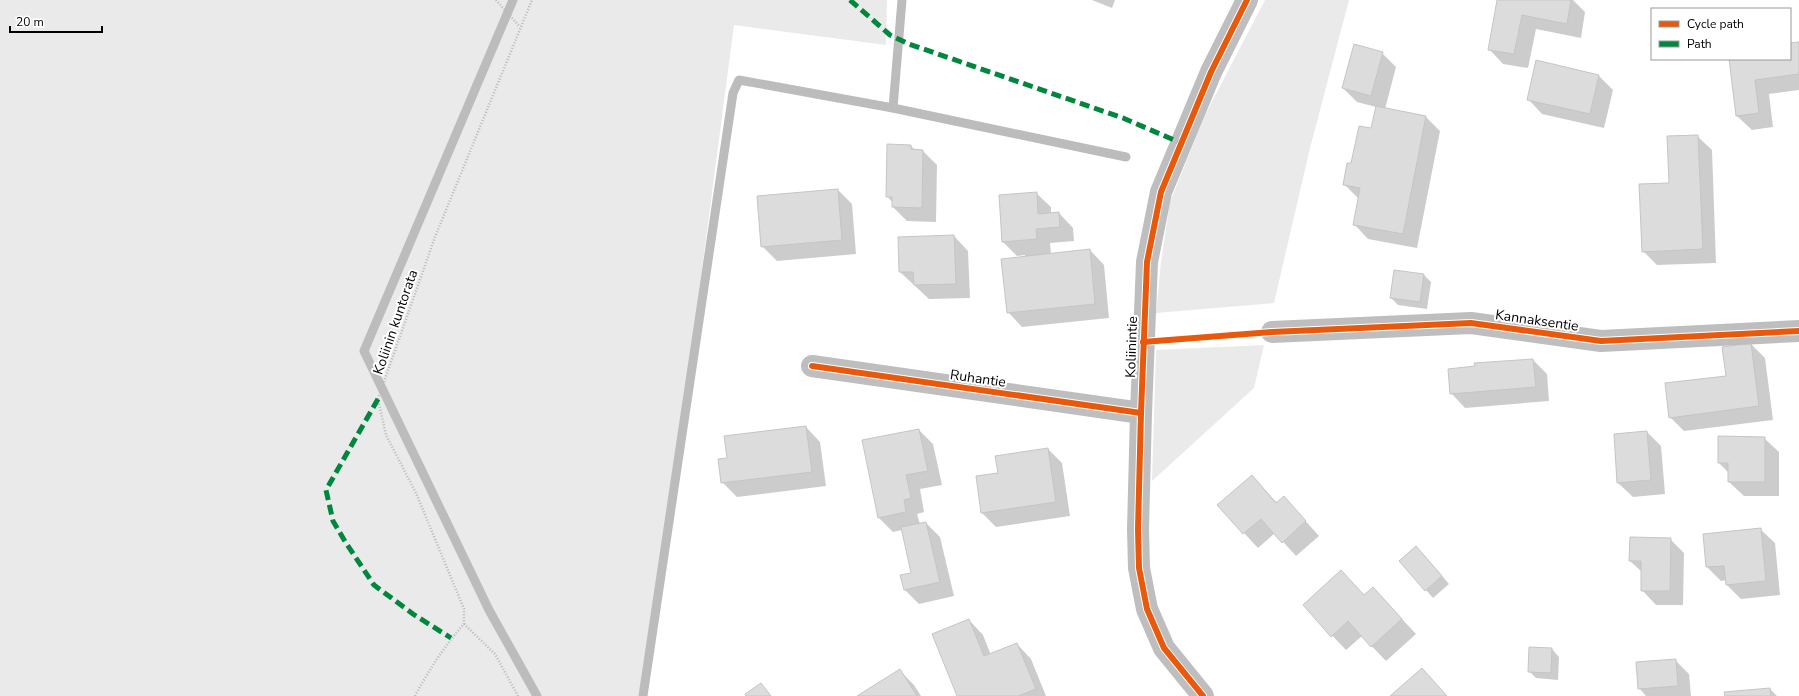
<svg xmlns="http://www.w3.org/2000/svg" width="1799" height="696" font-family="'Nunito Sans',sans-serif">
<rect width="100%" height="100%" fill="#fff"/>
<g fill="#eaeaea">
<polygon points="0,0 887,0 886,45 734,25 646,696 0,696"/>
<polygon points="1265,0 1349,0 1310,148 1274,303 1156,313 1161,262 1170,202 1205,115"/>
<polygon points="1264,345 1254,388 1152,481 1156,350"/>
</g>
<g fill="#0003">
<polygon points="1092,0 1115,0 1112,8"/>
<polygon points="1498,0 1573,0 1585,12 1581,38 1536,29 1528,68 1503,64 1489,49"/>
<polygon points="1799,43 1799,90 1769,94 1773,127 1752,130 1737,116 1730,59 1790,59 1790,44"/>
<polygon points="1382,53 1396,67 1385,109 1426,117 1440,131 1417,248 1368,239 1354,224 1359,199 1344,184 1352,165 1372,129 1376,107 1357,102 1343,88"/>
<polygon points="1599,76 1613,90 1604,128 1542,114 1528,99"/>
<polygon points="1697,136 1712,150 1716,263 1657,265 1643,251 1670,184"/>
<polygon points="911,146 916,151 923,151 937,165 936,222 907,221 893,207 893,203 887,196"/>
<polygon points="838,190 852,204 856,254 777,261 762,246"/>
<polygon points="1036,193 1051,207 1051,214 1059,213 1073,228 1074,241 1050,243 1051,254 1090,250 1104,265 1109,318 1022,327 1008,312 1025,257 1025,255 1017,256 1003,242"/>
<polygon points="954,236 968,251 970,298 929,299 900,272"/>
<polygon points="1424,275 1431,282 1427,309 1398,305 1391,298"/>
<polygon points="1751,344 1765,358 1773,420 1684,431 1670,417 1727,377"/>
<polygon points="1533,360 1547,374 1549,401 1465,408 1451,393"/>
<polygon points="806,427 820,442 826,486 737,497 722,482 728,459"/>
<polygon points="919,430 933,444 942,485 920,489 924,512 917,514 920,524 926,523 940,537 954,596 919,604 905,590 901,576 913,573 902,530 893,532 879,518"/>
<polygon points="1647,432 1661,446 1665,494 1633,497 1618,483"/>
<polygon points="1764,438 1779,452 1779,496 1744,496 1729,482 1729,473 1719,463"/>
<polygon points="1048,449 1062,463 1070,516 996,527 982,513 999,474"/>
<polygon points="1252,476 1277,503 1284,497 1319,536 1296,556 1275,533 1258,548 1244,533"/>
<polygon points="1760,529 1775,543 1780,595 1741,599 1727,585 1727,580 1721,581 1707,567"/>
<polygon points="1670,539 1684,553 1683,605 1656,605 1642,590 1642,572 1630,561"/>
<polygon points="1423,554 1449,584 1433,598 1426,590"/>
<polygon points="1373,588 1416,634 1386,661 1362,636 1346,650 1304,606 1364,596"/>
<polygon points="969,620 983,635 991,655 1017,644 1031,659 1046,696 958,696"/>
<polygon points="1552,649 1559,657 1558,680 1536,678 1529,671"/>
<polygon points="1675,660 1689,674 1691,696 1646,696 1639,688"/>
<polygon points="900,671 914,685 921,696 859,696"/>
<polygon points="1770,689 1777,696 1726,696"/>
</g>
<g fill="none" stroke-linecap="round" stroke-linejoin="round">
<g stroke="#bcbcbc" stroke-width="9">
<polyline points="513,0 364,351 489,610 537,696"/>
<polyline points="893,108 1126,157"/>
<polyline points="643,696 733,93 739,80 893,108 902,0"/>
</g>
</g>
<g fill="#dcdcdc" stroke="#c5c5c5">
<polygon points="1497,0 1571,0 1567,24 1522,15 1514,54 1488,50"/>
<polygon points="1799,42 1799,74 1755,80 1759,113 1736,116 1729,59 1790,59 1790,43"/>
<polygon points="1354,44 1383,52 1371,96 1342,88"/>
<polygon points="1536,60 1599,75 1590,114 1527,100"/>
<polygon points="1376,106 1426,116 1403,234 1353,225 1360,188 1343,185 1347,163 1351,163 1359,126 1371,128"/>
<polygon points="1698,135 1703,249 1642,252 1639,184 1669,183 1667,136"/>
<polygon points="887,144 911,145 911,149 923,150 922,208 892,207 892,197 886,197"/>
<polygon points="838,189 842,240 761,247 757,196"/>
<polygon points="1037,192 1038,214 1059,212 1060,227 1036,229 1037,239 1002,242 999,195"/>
<polygon points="954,235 956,284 914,285 913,272 899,272 898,237"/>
<polygon points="1090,249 1095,304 1007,313 1001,259"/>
<polygon points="1394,270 1424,274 1420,302 1390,298"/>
<polygon points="1751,343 1759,406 1669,418 1665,383 1726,376 1722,347"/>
<polygon points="1533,359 1536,387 1450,394 1448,369 1475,366 1474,363"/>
<polygon points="806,426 812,472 721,483 718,459 727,458 724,436"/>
<polygon points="919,429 928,471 906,475 911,498 904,500 906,512 878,518 862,440"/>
<polygon points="1647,431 1651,480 1617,483 1614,434"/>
<polygon points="1718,436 1765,437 1765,482 1728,482 1728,463 1718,463"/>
<polygon points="1048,448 1056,502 981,513 976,476 998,473 995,456"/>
<polygon points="1252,475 1276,503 1284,496 1306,521 1282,543 1261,519 1243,534 1217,505"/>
<polygon points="926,522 940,582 904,590 900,575 911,573 901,527"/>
<polygon points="1761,528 1766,581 1726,585 1724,566 1706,567 1703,534"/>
<polygon points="1630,537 1671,538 1670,591 1641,591 1641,561 1629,561"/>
<polygon points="1416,546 1442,576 1425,591 1399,561"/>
<polygon points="1341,570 1364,595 1373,587 1402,619 1371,647 1348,621 1331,637 1303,605"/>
<polygon points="969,619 984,656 1017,643 1036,689 1018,696 957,696 932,634"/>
<polygon points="1529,647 1552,648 1551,673 1528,672"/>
<polygon points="1676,659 1678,686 1638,689 1636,662"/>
<polygon points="1422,668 1447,696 1390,696"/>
<polygon points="900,669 917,696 857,696"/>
<polygon points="761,683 771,696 746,696 745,694"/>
<polygon points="1770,688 1771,696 1725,696 1724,692"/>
</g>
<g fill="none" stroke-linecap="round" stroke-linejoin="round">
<g stroke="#b8b8b8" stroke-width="2.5" stroke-dasharray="1 2" stroke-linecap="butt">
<polyline points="496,0 520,27"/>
<polyline points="464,624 495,654 518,696"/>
<path d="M415,696c14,-26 30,-51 49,-72v-15l-48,-116 -30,-58 -8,-36 57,-162 97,-237"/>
</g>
<g stroke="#bebebe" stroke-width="22">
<polyline points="1272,332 1471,323 1601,341 1799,331"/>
<polyline points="812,366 1141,413"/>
<polyline points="1203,696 1164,648 1147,609 1139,568 1138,529 1141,413 1147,262 1161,192 1211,72 1247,0"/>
</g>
<g stroke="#00873e" stroke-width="5" stroke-dasharray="10 5" stroke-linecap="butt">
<polyline points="850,0 890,35 909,44 1123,118 1181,143"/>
<polyline points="378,399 326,490 333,521 346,543 374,585 413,614 451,638"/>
</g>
<defs>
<g id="cycleway">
<polyline points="1143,342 1272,332 1471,323 1601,341 1799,331"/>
<polyline points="812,366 1141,413"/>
<polyline points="1203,696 1164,648 1147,609 1139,568 1138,529 1141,413 1147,262 1161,192 1211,72 1247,0"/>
</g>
</defs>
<use href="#cycleway" stroke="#fff" stroke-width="8"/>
<use href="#cycleway" stroke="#e8590c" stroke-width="6"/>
</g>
<g text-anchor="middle" stroke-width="4" stroke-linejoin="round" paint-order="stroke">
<g font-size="14" fill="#000" stroke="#fff">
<text transform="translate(1537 320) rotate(8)" y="5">Kannaksentie</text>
<text transform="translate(395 322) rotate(-71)" y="5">Koliinin kuntorata</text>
<text transform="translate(1131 347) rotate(-88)" y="5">Koliinintie</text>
<text transform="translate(978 378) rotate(8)" y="5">Ruhantie</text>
</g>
</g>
<rect x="1651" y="8" width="140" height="52" fill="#ffffff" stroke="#999999"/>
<rect x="1659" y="21" width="20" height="6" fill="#e8590c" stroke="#999999"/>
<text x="1687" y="28" font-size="12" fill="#000000">Cycle path</text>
<rect x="1659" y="41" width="20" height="6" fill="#00873e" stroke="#999999"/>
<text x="1687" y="48" font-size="12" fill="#000000">Path</text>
<path d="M10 26v6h92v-6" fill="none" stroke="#000000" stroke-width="2"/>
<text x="16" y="26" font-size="12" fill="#000000" stroke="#ffffff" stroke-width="3" paint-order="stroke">20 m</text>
</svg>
